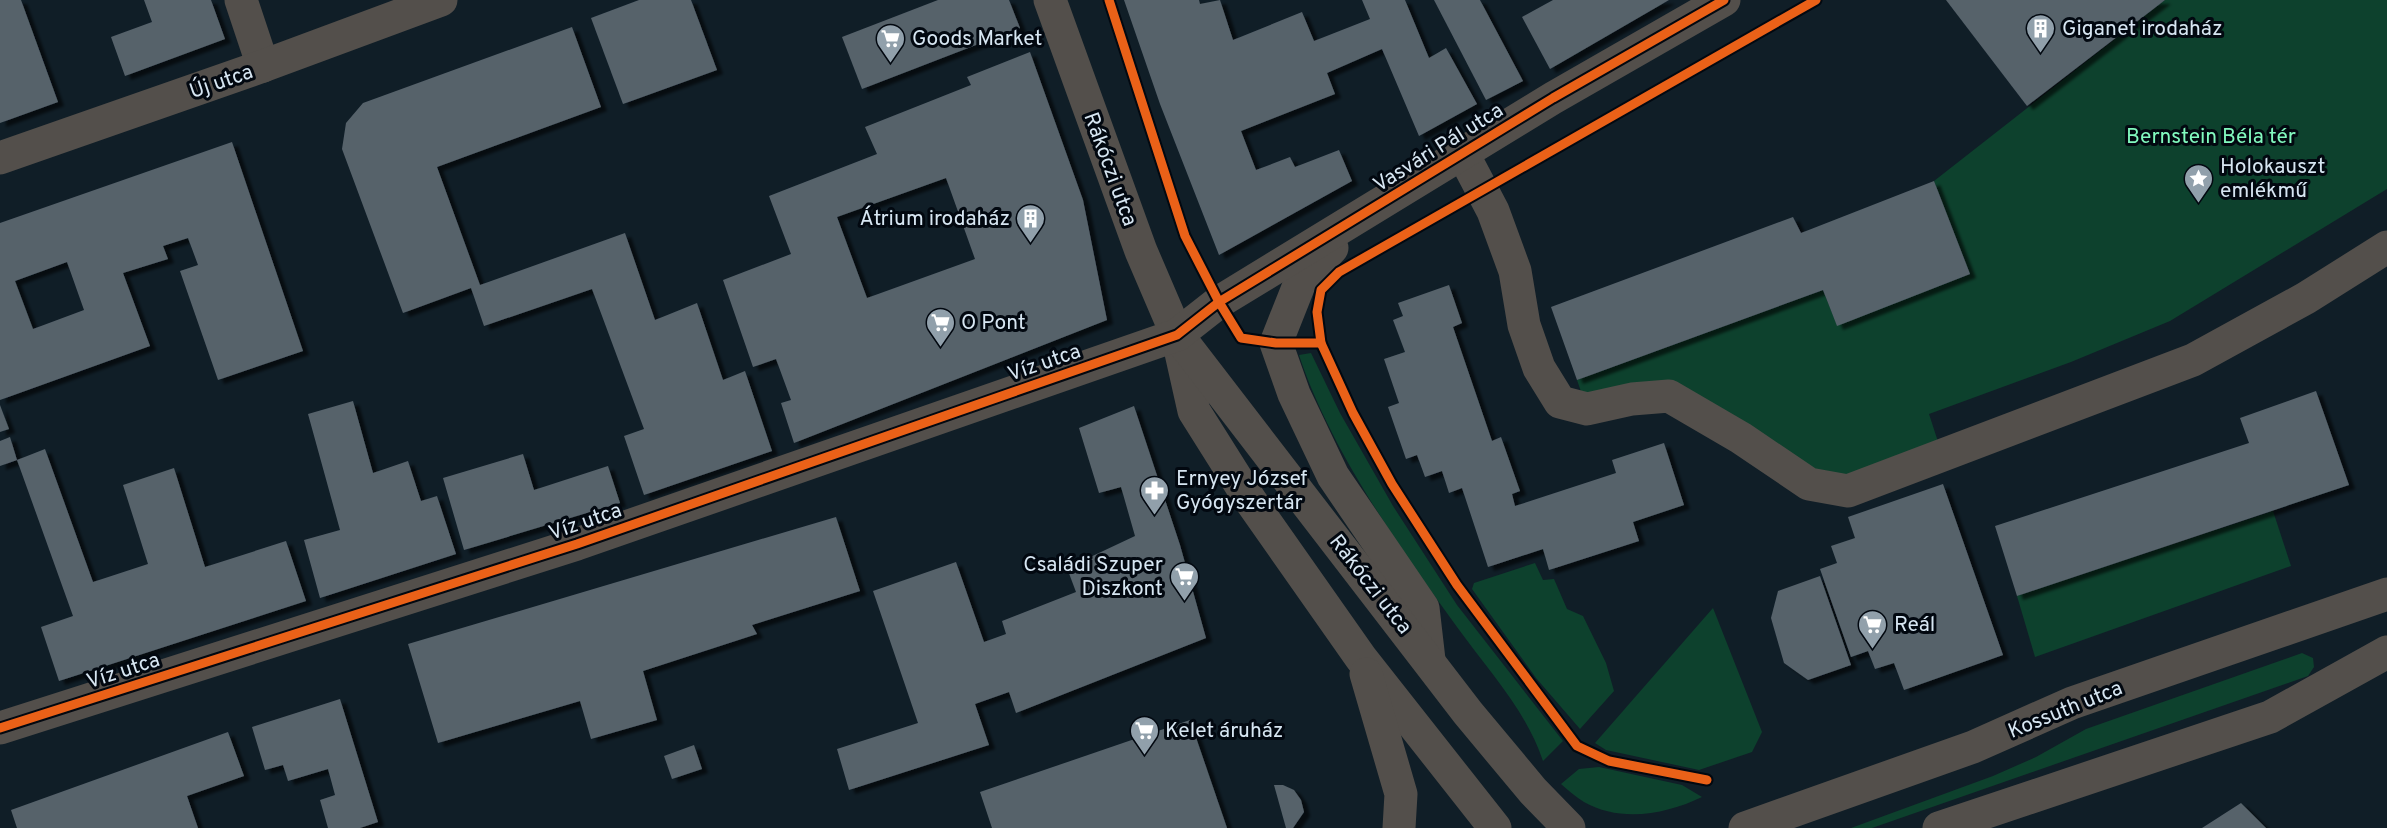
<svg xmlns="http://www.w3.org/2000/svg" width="2387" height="828" font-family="Overpass,sans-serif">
<defs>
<filter id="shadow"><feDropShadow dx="6" dy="4" stdDeviation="1.5" flood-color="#0009"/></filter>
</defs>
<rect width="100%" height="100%" fill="#101e27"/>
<g fill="#0d412d">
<polygon points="2165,0 2387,0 2387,189 2170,321 2071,362 1929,414 1943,457 1848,491 1669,396 1587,409 1577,380 1823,290 1837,325 1970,274 1934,181"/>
<path d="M1311,353l29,60 53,93 64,99 106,136 -20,20c-17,-51 -55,-91 -86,-134 -57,-78 -128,-180 -158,-272z"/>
<polygon points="2273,511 2291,566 2035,657 2017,596"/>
<polygon points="1535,563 1543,580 1554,579 1567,609 1583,616 1606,663 1614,691 1580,729 1536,678 1472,589 1474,583"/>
<polygon points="1713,608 1762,732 1752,752 1699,770 1606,750 1595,743"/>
<polygon points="2302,653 2313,658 2314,667 2308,676 1872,828 1851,828 1993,776 2036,757 2086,729"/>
<path d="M1599,767l83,18 20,12c-35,17 -81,26 -118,5 -8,-5 -16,-12 -23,-18l18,-15z"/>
</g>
<g fill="#56626b" fill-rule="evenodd" filter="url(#shadow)">
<polygon points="0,0 21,0 58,102 0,123"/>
<polygon points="144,0 211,0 225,39 125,76 111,37 152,22"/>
<polygon points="639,0 691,0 717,70 623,104 591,18"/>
<polygon points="938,0 1009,0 1020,28 862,89 842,37"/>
<polygon points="1124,0 1199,0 1200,4 1220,0 1233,40 1302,12 1314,41 1370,19 1362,0 1405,0 1429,58 1446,48 1477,104 1419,136 1382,49 1327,73 1335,94 1241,131 1256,170 1290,157 1295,167 1339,150 1352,181 1219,255 1160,104"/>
<polygon points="1434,0 1480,0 1523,81 1486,100"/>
<polygon points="1553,0 1669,0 1550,69 1522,17"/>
<polygon points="1946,0 2165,0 2027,106"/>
<polygon points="572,27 601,107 437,167 480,285 625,233 655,320 697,303 723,380 745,371 772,451 644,495 624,436 644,429 592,289 484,326 471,288 403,313 342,149 346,123 363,103"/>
<path d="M1030,52l53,148 24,120 -313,123 -13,-40 10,-3 -15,-41 -23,8 -30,-87 68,-26 -22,-58 108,-42 -12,-27 106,-42 -4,-8zM946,178l29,81 -108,39 -30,-81z"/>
<path d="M232,142l71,209 -85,29 -38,-109 18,-6 -10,-27 -25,8 5,13 -45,14 27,73 -150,54v-177zM67,262l17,48 -51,19 -18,-48z"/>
<polygon points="1934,181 1970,274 1837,326 1823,290 1577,380 1551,307 1793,217 1801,233"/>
<polygon points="1449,285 1462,323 1453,327 1492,441 1501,437 1520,491 1512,494 1515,506 1616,473 1612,460 1664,443 1684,505 1633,522 1639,541 1549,570 1543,549 1488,567 1462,488 1449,493 1442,471 1425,477 1417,455 1406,459 1388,407 1399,403 1384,359 1405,352 1393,320 1403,316 1398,303"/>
<polygon points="2316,391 2349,485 2017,596 1995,526 2249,443 2240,418"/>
<polygon points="353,401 373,473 408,461 421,501 437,496 456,554 320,598 304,540 340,530 308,414"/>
<polygon points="0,405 9,429 0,432"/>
<polygon points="1134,406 1180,545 1206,638 1016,713 1009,692 975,704 989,745 849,790 837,749 918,723 873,591 956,562 984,642 1006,634 1002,621 1076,592 1067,568 1135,536 1121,487 1099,493 1079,428"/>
<polygon points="10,437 17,460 0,466 0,441"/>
<polygon points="45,449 93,582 148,564 123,485 174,468 205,567 286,541 306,601 59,681 41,627 73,616 17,460"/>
<polygon points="523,454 534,490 608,466 620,503 464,550 443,478"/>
<polygon points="1943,484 2003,655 1904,690 1894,663 1875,669 1868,651 1851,657 1820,569 1837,563 1831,546 1855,538 1848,517"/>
<polygon points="836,517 860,591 752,625 757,634 643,671 657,720 591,739 580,701 438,743 408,644"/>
<polygon points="1820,576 1851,665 1808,680 1784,663 1771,618 1778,591"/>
<polygon points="340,699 378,822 360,828 328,828 320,800 335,795 328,769 288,781 283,765 265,770 252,727"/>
<polygon points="1190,720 1227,828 992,828 980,792"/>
<polygon points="228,732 244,776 187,796 198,828 17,828 11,810"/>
<polygon points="694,745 702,769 672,779 664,756"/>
<polygon points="1274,785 1283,785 1294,790 1301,800 1304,812 1293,828 1286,828"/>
<polygon points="2241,803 2266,828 2202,828"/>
</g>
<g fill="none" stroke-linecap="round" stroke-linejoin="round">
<g stroke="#534f4b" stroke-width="33">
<polyline points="241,0 263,66"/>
<polyline points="1050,0 1141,251 1177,335 1194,411 1250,500 1361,658 1495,828"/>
<polyline points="1463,154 1493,211 1515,271 1524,325 1539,368 1560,402 1587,409 1632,399 1669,396 1741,438 1809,484 1848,491 2193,360 2306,298 2387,247"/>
<polyline points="0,158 263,66 441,0"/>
<polyline points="1332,248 1301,280 1276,343 1294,394 1333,476 1423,608 1429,660"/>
<polyline points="1182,341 1468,713 1533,791 1569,828"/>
<polyline points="1366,674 1401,794 1399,828"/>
<polyline points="0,728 577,544 1177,335 1219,302 1553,98 1724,0"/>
<polyline points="1745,828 1973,747 2072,703 2387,594"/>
<polyline points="1939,828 2270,717 2387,652"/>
</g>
<defs>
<g id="cycleway">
<polyline points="1109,0 1185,236 1219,302 1241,338 1276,343 1321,343"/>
<polyline points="0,728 577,544 1177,335 1219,302 1553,98 1724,0"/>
<polyline points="1707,780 1609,761 1577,746 1457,585 1392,484 1353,413 1321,343 1317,312 1321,290 1339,272 1816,0"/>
</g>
</defs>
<use href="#cycleway" stroke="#020810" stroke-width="13"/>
<use href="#cycleway" stroke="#ea6118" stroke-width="9"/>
</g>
<defs>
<symbol id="building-pin" viewBox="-11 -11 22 30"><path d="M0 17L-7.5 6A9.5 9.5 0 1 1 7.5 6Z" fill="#91a0ab" stroke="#020810"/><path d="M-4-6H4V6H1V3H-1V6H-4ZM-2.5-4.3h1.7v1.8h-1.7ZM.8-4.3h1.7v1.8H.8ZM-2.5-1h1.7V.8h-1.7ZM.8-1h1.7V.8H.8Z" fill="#fff"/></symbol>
<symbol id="supermarket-pin" viewBox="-11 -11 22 30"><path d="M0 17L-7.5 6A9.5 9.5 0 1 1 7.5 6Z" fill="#91a0ab" stroke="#020810"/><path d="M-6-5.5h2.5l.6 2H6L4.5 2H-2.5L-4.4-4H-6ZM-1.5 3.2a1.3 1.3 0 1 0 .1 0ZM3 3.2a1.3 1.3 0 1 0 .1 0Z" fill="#fff"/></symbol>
<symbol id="sight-pin" viewBox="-11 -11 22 30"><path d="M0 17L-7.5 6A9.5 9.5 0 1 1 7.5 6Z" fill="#91a0ab" stroke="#020810"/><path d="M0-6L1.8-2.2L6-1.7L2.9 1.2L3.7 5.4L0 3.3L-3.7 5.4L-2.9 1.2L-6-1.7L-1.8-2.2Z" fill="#fff"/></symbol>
<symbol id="pharmacy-pin" viewBox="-11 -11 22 30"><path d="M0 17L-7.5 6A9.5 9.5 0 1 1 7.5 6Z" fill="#91a0ab" stroke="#020810"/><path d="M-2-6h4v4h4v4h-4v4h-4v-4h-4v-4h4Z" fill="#fff"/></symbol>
</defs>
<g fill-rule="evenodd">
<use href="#building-pin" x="2024" y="12" width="33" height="45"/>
<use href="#supermarket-pin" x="874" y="22" width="33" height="45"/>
<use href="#sight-pin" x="2182" y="162" width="33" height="45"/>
<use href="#building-pin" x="1014" y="202" width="33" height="45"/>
<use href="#supermarket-pin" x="924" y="306" width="33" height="45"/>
<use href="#pharmacy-pin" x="1138" y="474" width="33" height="45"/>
<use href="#supermarket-pin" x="1168" y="560" width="33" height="45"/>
<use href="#supermarket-pin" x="1856" y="608" width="33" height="45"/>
<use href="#supermarket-pin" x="1128" y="714" width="33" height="45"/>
</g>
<g text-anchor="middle" stroke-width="6" stroke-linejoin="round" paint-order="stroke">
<g font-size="21" fill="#d7e6f2" stroke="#020810" text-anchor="start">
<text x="2062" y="35">Giganet irodaház</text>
<text x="912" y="45">Goods Market</text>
<text x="2220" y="173">Holokauszt<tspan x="2220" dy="24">emlékmű</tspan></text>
<text x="1010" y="225" text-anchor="end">Átrium irodaház</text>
<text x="961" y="329">O Pont</text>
<text x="1176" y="485">Ernyey József<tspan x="1176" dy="24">Gyógyszertár</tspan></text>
<text x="1163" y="571" text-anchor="end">Családi Szuper<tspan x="1163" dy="24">Diszkont</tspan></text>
<text x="1894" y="631">Reál</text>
<text x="1165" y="737">Kelet áruház</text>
</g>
<g font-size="21" fill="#d7e6f2" stroke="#020810">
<text transform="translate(221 81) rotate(-19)" y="7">Új utca</text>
<text transform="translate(1438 147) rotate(-32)" y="7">Vasvári Pál utca</text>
<text transform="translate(1111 169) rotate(70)" y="7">Rákóczi utca</text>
<text transform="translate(1044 362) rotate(-19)" y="7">Víz utca</text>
<text transform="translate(585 521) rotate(-19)" y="7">Víz utca</text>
<text transform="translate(1371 584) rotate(52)" y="7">Rákóczi utca</text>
<text transform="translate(123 670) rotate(-18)" y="7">Víz utca</text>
<text transform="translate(2065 709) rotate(-22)" y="7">Kossuth utca</text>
</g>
<g font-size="21" fill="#82fabf" stroke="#020810">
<text x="2211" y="143">Bernstein Béla tér</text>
</g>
</g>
</svg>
